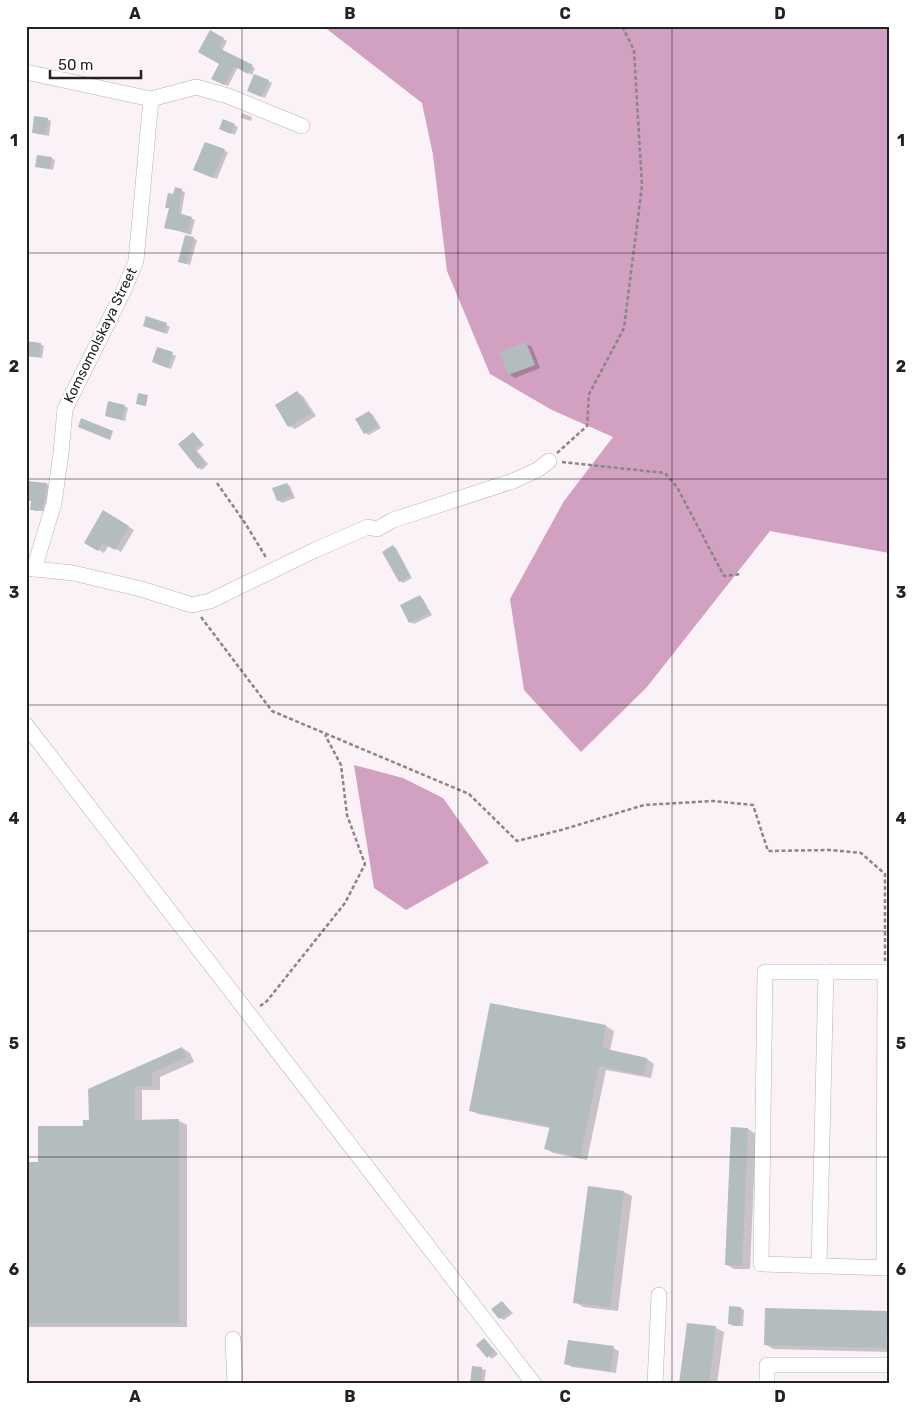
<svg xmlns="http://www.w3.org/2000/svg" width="915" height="1410" font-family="Rubik,sans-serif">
<rect width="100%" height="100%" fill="#faf2f7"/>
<g fill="#d2a0c1">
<polygon points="323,26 889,26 889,553 770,531 647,687 581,752 524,690 510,599 564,501 613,437 552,410 490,374 447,271 433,155 422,103"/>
<polygon points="354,765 403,778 443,798 489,863 406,910 374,888"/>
</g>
<g fill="#0003">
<polygon points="210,32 227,41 222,51 255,68 252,75 238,67 228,86 216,81 221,63"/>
<polygon points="268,81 272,83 265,98 252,92"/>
<polygon points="242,113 252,117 251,121 241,118"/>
<polygon points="47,119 51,121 49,136 37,134 33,132"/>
<polygon points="224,121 238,127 235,135 224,130"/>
<polygon points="205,143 228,152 217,179 198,171"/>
<polygon points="51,158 55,160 53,170 37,166"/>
<polygon points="176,189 185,192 181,215 195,220 191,235 166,227 170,209 167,207 174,195"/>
<polygon points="193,238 197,240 190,265 179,261"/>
<polygon points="166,325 170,327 167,334 144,326"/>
<polygon points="26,343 40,344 44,346 42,358 26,356"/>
<polygon points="526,344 532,347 540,368 515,378 509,374"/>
<polygon points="158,348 176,356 171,369 157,364"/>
<polygon points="297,392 303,396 316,416 295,429 289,426"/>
<polygon points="124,406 128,408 125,421 106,416"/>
<polygon points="369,412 373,415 381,428 369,435 365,433"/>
<polygon points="193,433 204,445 197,451 208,464 202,470 199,468 179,444"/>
<polygon points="26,483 47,484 50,486 45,511 35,511 31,509 32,501 26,501"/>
<polygon points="287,484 290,486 295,498 282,503 278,500"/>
<polygon points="104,512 134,530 121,552 109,545 104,553 85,542"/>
<polygon points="393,547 396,548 412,578 403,583 400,581"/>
<polygon points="420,597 423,599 432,615 414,624 410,622"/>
<polygon points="491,1004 606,1026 614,1031 610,1051 647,1059 654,1064 651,1078 606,1070 587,1160 553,1153 546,1149 550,1128 478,1114 470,1110"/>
<polygon points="182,1048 190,1053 194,1062 160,1077 160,1090 142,1090 142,1121 179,1121 187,1125 187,1327 26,1327 26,1164 40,1164"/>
<polygon points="748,1129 756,1134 750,1269 734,1269 726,1264"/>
<polygon points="589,1188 624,1192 632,1196 618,1311 583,1307 575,1302"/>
<polygon points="502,1302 513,1313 504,1320 500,1318"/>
<polygon points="741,1308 744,1310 743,1326 733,1326 730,1324"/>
<polygon points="886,1312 889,1314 889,1352 773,1349 765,1344"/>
<polygon points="716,1328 724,1332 717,1384 680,1384"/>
<polygon points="484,1340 498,1354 492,1359 478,1345"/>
<polygon points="613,1348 619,1351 616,1373 572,1367 566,1364"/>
<polygon points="473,1367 486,1370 484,1384 471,1384"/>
</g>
<g fill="#b3bcbe">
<polygon points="210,30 224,38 219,48 253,65 248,74 234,66 224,85 211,79 219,64 198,52"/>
<polygon points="254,74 269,80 261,97 247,91"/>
<polygon points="34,116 48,118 46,134 32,133"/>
<polygon points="223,119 235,124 231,134 219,129"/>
<polygon points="205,142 225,149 213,178 193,170"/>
<polygon points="37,155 52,157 49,169 35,167"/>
<polygon points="175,187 182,189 178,213 192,217 188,233 164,228 169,208 165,208 168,193 173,194"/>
<polygon points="185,235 194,237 186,264 178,262"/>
<polygon points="146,316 167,323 164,333 143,326"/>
<polygon points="26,341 41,343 39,357 26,356"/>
<polygon points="526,342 535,365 508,375 499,352"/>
<polygon points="157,347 173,352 168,368 152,362"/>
<polygon points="297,391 311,413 288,427 275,405"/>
<polygon points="138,393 148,395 146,406 136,404"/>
<polygon points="108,401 125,405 122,420 105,416"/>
<polygon points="369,411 378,426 364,434 355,419"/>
<polygon points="81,418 113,431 110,440 78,427"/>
<polygon points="193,432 202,443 194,449 205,462 198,469 178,444"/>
<polygon points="26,481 47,483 42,510 30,510 31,500 26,500"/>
<polygon points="287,483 292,496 277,501 272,488"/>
<polygon points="103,510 129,526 115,550 102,543 98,551 84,543"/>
<polygon points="393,545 410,576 399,582 382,552"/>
<polygon points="420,595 429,613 409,623 400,605"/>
<polygon points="490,1003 606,1025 602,1048 647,1058 644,1075 599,1066 580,1157 544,1149 550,1126 469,1111"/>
<polygon points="182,1047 187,1057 152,1073 152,1086 135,1086 135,1120 179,1119 179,1323 26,1323 26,1162 38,1162 38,1126 83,1126 83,1120 89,1120 88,1089"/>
<polygon points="731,1127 748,1128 742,1266 725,1265"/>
<polygon points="588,1186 624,1191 610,1307 573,1303"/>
<polygon points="502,1301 510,1311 499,1319 491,1309"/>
<polygon points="729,1306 741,1307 740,1325 728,1324"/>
<polygon points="765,1308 887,1311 886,1348 764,1345"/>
<polygon points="687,1323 716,1326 709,1384 679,1384"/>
<polygon points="484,1338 495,1351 487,1358 476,1345"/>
<polygon points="568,1340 614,1346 610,1371 564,1364"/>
<polygon points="472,1366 482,1367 481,1384 470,1384"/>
</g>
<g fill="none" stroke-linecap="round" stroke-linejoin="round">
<defs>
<g id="minor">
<polyline points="26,72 151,99 196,87 228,96 302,126"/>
<polyline points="26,568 73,573 141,589 192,605 210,601 315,550 368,527 377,529 393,520 513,481 537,470 549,461"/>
<polyline points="34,569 54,503 61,453 65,409 123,292 136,261 151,99"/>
<polyline points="26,725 534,1384"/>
<polyline points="889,972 765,972 761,1264 889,1268"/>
<polyline points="819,1266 826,972"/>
<polyline points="884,1268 885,972"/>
<polyline points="233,1339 235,1384"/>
<polyline points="655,1384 659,1295"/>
<polyline points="767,1384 767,1365 889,1365"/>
</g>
</defs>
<use href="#minor" stroke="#b7b0b4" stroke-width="16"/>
<g stroke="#8a8588" stroke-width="2.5" stroke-dasharray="4 2.5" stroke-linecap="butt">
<polyline points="557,453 587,426 589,394 624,328 642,186 634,50 622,26"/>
<polyline points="562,462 665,473 677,487 724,576 741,574"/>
<polyline points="217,483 245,523 267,559"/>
<polyline points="201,617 272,711 469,794 517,841 561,830 644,805 713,801 753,805 768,851 831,850 861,853 885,874 885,961"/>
<polyline points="260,1006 267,1001 345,903 365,864 347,815 341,765 325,735"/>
</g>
<use href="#minor" stroke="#fff" stroke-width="15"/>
</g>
<path fill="none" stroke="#242123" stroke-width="1" stroke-opacity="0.55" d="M242,26v1358M458,26v1358M672,26v1358M26,253h863M26,479h863M26,705h863M26,931h863M26,1157h863"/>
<g text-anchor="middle" stroke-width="4" stroke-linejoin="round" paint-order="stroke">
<g font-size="14" fill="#242123" stroke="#fff">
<text transform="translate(100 335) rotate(-64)" y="5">Komsomolskaya Street</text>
</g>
</g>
<rect width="915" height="1410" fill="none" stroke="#ffffff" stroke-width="55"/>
<path d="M50 70v8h91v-8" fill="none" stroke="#242123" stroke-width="2.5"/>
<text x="58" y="70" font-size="15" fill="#242123" stroke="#ffffff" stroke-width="4" paint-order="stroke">50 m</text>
<rect x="28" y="28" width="860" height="1354" fill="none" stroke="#242123" stroke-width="2"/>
<g font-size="16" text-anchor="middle" font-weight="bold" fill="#242123">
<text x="135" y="19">A</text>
<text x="350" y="19">B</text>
<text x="565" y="19">C</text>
<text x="780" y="19">D</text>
<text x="14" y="146">1</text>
<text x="901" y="146">1</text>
<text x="14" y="372">2</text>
<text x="901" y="372">2</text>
<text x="14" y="598">3</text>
<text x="901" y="598">3</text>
<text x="14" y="824">4</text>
<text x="901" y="824">4</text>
<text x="14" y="1049">5</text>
<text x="901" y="1049">5</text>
<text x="14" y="1275">6</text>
<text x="901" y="1275">6</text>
<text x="135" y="1402">A</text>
<text x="350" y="1402">B</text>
<text x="565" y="1402">C</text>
<text x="780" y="1402">D</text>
</g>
</svg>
